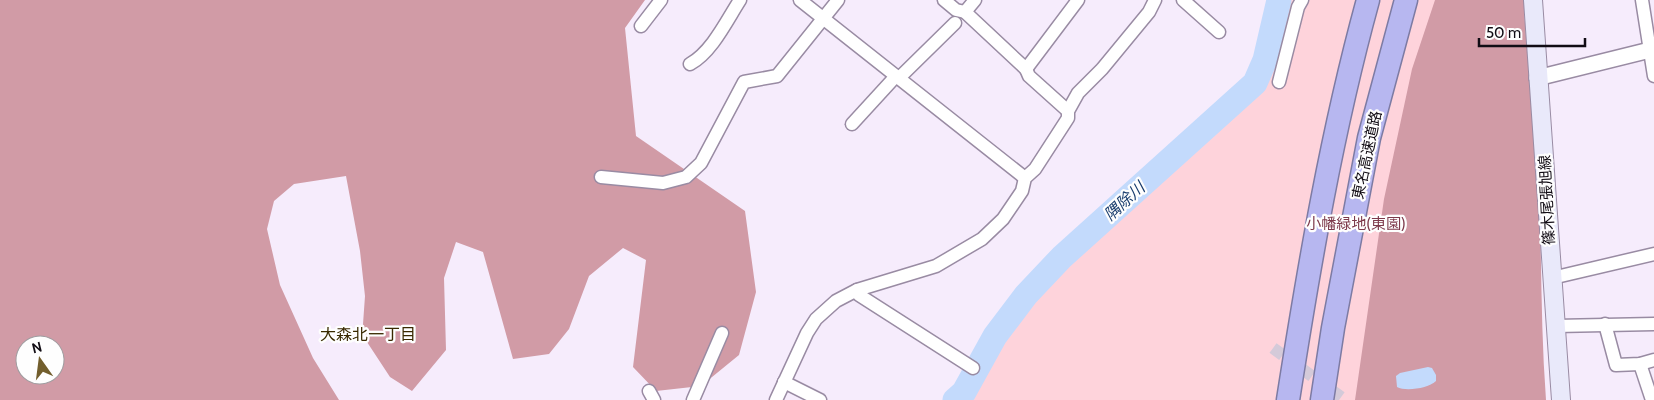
<svg xmlns="http://www.w3.org/2000/svg" width="1654" height="400" font-family="Cabin,'Noto Sans JP',sans-serif">
<rect width="100%" height="100%" fill="#f6ecfc"/>
<polygon fill="#fed3db" points="1285,0 1516,0 1542,400 965,400 978,392 977,366 985,338 1021,293 1076,238 1268,67"/>
<g fill="#d19ba6" fill-rule="evenodd">
<path d="M0,0h645l-20,28 11,108 109,75 11,81 -17,63 -38,31 -45,5 -23,-24 13,-107 -23,-12 -34,28 -20,53 -20,25 -36,5 -30,-107 -27,-10 -12,36 2,72 -34,41 -22,-14 -23,-35 -4,-18 2,-28 -5,-45 -14,-75 -52,8 -20,17 -7,28 13,56 33,73 26,42h-339zM25,345h30v30h-30z"/>
<path d="M1435,0h89c1,53 11,106 14,160 4,80 2,160 8,240h-191l29,-201 28,-130z"/>
</g>
<path fill="#c3dafc" d="M1428,367l4,1 4,7v6c-7,7 -30,11 -39,6l-1,-11 4,-3z"/>
<g fill="none" stroke-linecap="round" stroke-linejoin="round">
<polyline stroke="#c3dafc" stroke-width="25" points="955,400 964,392 995,336 1026,295 1062,257 1255,83 1265,60 1279,0"/>
<polyline stroke="#d4cad9" stroke-width="12" stroke-dasharray="12 6" stroke-linecap="butt" points="1273,348 1345,400"/>
<defs>
<g id="minor">
<polyline points="800,0 1025,178"/>
<polyline points="944,0 956,10 965,12"/>
<polyline points="975,0 965,12 1026,69 1078,0"/>
<polyline points="1183,0 1219,32"/>
<polyline points="1642,0 1654,76"/>
<polyline points="641,26 661,0"/>
<path d="M690,64c22,-12 37,-44 50,-64"/>
<polyline points="1026,69 1029,76 1068,111"/>
<polyline points="899,78 955,23"/>
<polyline points="1279,82 1298,7 1302,0"/>
<polyline points="852,124 896,76"/>
<polyline points="601,177 663,183 686,177 701,163 744,82 777,76 838,0"/>
<polyline points="1552,278 1654,254"/>
<polyline points="857,290 859,295 973,368"/>
<polyline points="1605,324 1616,365 1640,364 1654,360"/>
<polyline points="1556,326 1654,324"/>
<polyline points="1640,364 1652,400"/>
<polyline points="784,382 820,400"/>
<polyline points="649,391 654,400"/>
<polyline points="693,400 722,333"/>
<polyline points="776,400 807,333 816,319 836,301 857,290 936,266 982,239 1003,219 1022,191 1025,178 1035,169 1068,118 1068,111 1078,93 1102,69 1149,12 1155,0"/>
</g>
<polyline id="tertiary" points="1537,78 1654,49"/>
<polyline id="secondary" points="1533,0 1561,400"/>
<g id="motorway">
<path d="M1288,400c21,-134 44,-269 80,-400"/>
<polyline points="1322,400 1333,328 1369,138 1406,0"/>
</g>
</defs>
<use href="#minor" stroke="#998ba3" stroke-width="15"/>
<use href="#tertiary" stroke="#998ba3" stroke-width="18"/>
<use href="#secondary" stroke="#998ba3" stroke-width="20"/>
<use href="#motorway" stroke="#7d7ba3" stroke-width="25"/>
<use href="#minor" stroke="#fff" stroke-width="12"/>
<use href="#tertiary" stroke="#fff" stroke-width="15"/>
<use href="#secondary" stroke="#e9e9fa" stroke-width="18"/>
<use href="#motorway" stroke="#b7b7f0" stroke-width="22"/>
</g>
<g text-anchor="middle" stroke-width="4.5" stroke-linejoin="round" paint-order="stroke">
<g font-size="15" fill="#110c14" stroke="#fefefe">
<text transform="translate(1367 155) rotate(-78)" y="5">東名高速道路</text>
<text transform="translate(1547 200) rotate(-93)" y="5">篠木尾張旭線</text>
</g>
<g font-size="15" fill="#7d3a4b" stroke="#fefefe">
<text x="1356" y="229">小幡緑地(東園)</text>
</g>
<g font-size="16" font-style="italic" fill="#193d6e" stroke="#fefefe">
<text transform="translate(1124 201) rotate(-42)" y="6">隅除川</text>
</g>
<g font-size="16" fill="#392900" stroke="#fefefe">
<text x="368" y="340">大森北一丁目</text>
</g>
</g>
<g transform="translate(40 360) rotate(346)"><circle r="24" fill="#fefefe" stroke="#9f9da0"/>
<path d="M0-4L9 19L0 12L-9 19Z" fill="#725e2d"/>
<text y="-8" font-size="14" font-weight="bold" text-anchor="middle" fill="#110c14">N</text>
</g>
<path d="M1479 38v8h106v-8" fill="none" stroke="#110c14" stroke-width="2.5"/>
<text x="1486" y="38" font-size="15" fill="#110c14" stroke="#fefefe" stroke-width="4" paint-order="stroke">50 m</text>
</svg>
